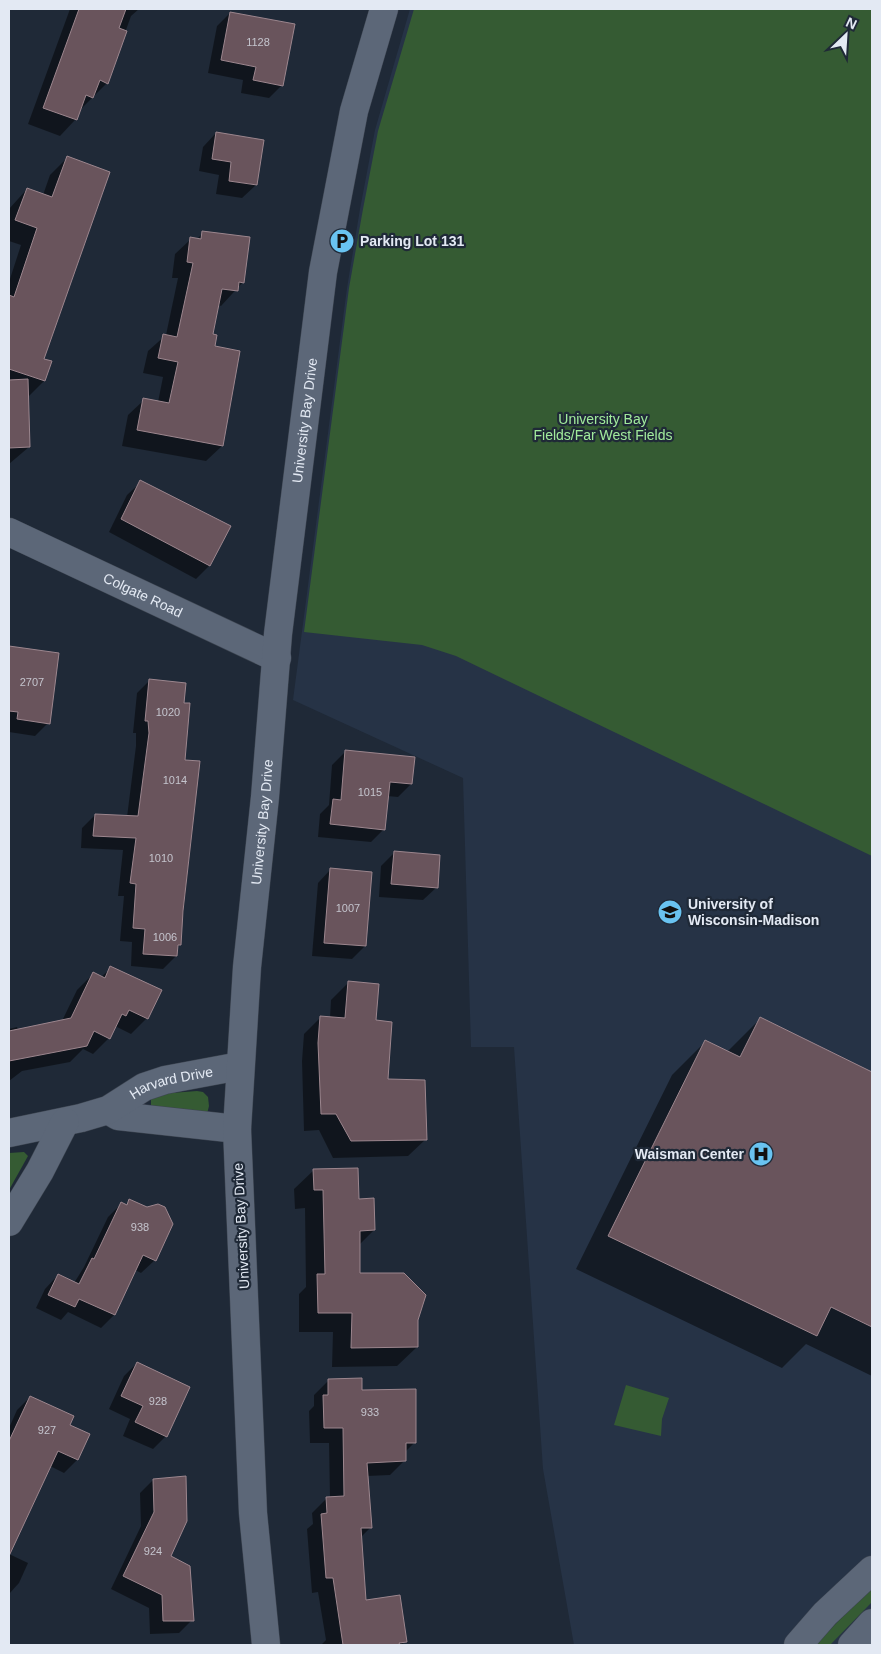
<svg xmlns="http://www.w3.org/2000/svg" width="881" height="1654" font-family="Arial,sans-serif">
<rect width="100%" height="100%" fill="#1f2937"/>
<polygon fill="#263346" points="410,9 872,9 872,1645 574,1645 543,1469 514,1047 471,1047 463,778 293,700 347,288 360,209 375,130"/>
<g fill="#355b33">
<polygon points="414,9 872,9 872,856 456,656 422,645 304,632 349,288 363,209 378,131"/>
<polygon points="197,1091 203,1092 208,1097 209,1106 207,1114 151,1107 151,1099 158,1094"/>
<polygon points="24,1152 28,1156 9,1190 9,1153"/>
<polygon points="626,1385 669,1398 662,1419 661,1436 614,1425"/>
<polygon points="872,1587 872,1602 830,1645 815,1645"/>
</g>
<g fill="#0007">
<polygon points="70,9 139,9 131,16 107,83 79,111 75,120 60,136 28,124"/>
<polygon points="230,13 282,85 269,98 241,93 243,80 208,73 217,26"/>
<polygon points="216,133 256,185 242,198 216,194 219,175 199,171 203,147"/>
<polygon points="67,158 42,360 44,381 27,398 29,447 9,464 9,282 21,245 9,241 9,209 27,189 43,195 50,175"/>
<polygon points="203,233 243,282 221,306 218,305 211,335 222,446 206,461 122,446 128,415 144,400 158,402 163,377 143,373 148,351 166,335 178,278 172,278 175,254 191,239 196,240"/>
<polygon points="141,482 209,566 196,579 109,532 127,495"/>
<polygon points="9,648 58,654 48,723 35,736 9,732"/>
<polygon points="150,680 182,704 184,761 199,762 180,945 176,948 176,956 163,969 131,966 132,942 120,941 124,896 118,896 123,850 81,848 82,828 95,815 127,817 136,746 136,733 133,733 137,693"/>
<polygon points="346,751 411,784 398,797 387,796 384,829 371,842 318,837 320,814 329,805 332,765"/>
<polygon points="395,852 437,887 423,900 379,897 381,866"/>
<polygon points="331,869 365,946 352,959 312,956 318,883"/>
<polygon points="111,968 147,1018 131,1034 115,1026 109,1038 93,1054 83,1049 70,1062 22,1071 9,1081 9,1029 17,1027 18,1030 62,1021 77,990 93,974 101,977"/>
<polygon points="349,982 375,1022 387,1080 426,1139 408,1156 333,1158 319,1130 304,1131 302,1061 304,1034 321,1017 330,1018 331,1000"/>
<polygon points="761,1018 872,1074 872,1376 806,1344 782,1368 576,1269 672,1075 706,1041 727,1052"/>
<polygon points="314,1170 358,1200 374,1230 359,1245 359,1275 416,1320 417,1347 397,1366 332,1367 333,1332 299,1332 299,1294 306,1287 305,1208 295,1209 294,1189"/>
<polygon points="130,1201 147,1209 155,1260 141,1273 135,1270 114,1315 101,1328 68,1312 61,1320 36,1308 45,1289 58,1275 74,1283 84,1267 108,1217 121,1204 125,1206"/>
<polygon points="137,1363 166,1436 153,1449 123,1436 130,1419 109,1409 124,1376"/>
<polygon points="329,1380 361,1391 414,1443 405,1452 405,1460 390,1475 367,1476 371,1527 360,1538 365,1602 405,1641 402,1645 321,1645 326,1640 318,1592 312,1593 307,1529 313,1524 312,1513 327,1498 330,1498 329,1443 310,1443 309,1411 314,1406 314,1395"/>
<polygon points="30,1397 68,1425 77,1460 64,1473 50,1466 9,1553 9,1428 17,1410"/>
<polygon points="153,1480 169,1557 192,1620 179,1633 150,1634 149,1608 111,1589 141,1526 140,1493"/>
<polygon points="9,1554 28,1563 19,1583 9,1594"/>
</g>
<g fill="#69545c" stroke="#9c868e">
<polygon points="79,9 126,9 119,28 127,31 108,84 100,80 93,98 86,95 77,120 43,108"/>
<polygon points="230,12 295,24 283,86 253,80 256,67 221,60"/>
<polygon points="216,132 264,140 257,185 229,181 231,162 212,159"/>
<polygon points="67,156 110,172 44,359 52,361 45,381 9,369 9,295 14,297 37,228 15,220 27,188 52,197"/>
<polygon points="202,231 250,237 244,283 239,282 238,291 222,289 213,334 217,335 215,346 240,351 223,446 137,430 143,398 169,403 178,362 158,358 163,334 177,337 193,263 187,262 190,237 201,239"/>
<polygon points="28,379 30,447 9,448 9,380"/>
<polygon points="140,480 231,526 210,566 121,519"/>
<polygon points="9,646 59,653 50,724 17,719 18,712 9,711"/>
<polygon points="149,679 186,683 184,703 190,703 185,760 200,761 183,911 181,945 178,945 177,956 143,954 145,929 133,928 136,884 130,883 136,838 93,836 95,814 138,816 149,733 148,721 145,721"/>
<polygon points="345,750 415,757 412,784 390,782 385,830 330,824 333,799 341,800"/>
<polygon points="394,851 440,855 438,888 391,884"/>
<polygon points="330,868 372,872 366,946 324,943"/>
<polygon points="110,966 162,990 148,1019 129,1010 126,1016 122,1014 110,1039 94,1031 87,1046 9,1061 9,1031 71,1018 93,972 105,978"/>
<polygon points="348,981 379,984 376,1020 392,1022 388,1079 425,1080 427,1140 351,1141 336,1114 321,1114 318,1043 320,1016 345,1018"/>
<polygon points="760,1017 872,1072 872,1327 831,1307 817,1336 608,1236 705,1040 740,1057"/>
<polygon points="358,1168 359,1199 374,1198 375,1230 360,1231 360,1273 404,1273 426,1295 418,1320 418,1347 351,1348 352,1313 318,1313 317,1274 325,1274 323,1190 314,1190 313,1169"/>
<polygon points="129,1199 147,1207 158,1204 165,1207 173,1224 156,1261 143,1255 115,1315 79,1299 75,1307 48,1295 58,1274 79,1284 92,1258 94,1259 121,1202 127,1205"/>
<polygon points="137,1362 190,1387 167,1437 135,1422 143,1406 121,1396"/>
<polygon points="362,1378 362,1390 416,1389 416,1443 406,1443 406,1461 367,1463 372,1528 361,1528 366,1600 400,1595 407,1642 399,1643 400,1645 343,1645 333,1578 326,1578 321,1514 327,1513 326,1497 344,1496 343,1428 324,1428 323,1395 328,1395 328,1379"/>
<polygon points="30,1396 74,1416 70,1425 90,1434 78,1460 58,1451 9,1556 9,1441"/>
<polygon points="186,1476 187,1521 171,1556 190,1566 194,1621 163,1621 162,1595 123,1576 154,1512 153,1479"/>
</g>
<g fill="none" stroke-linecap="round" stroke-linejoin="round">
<defs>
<g id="minor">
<path id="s1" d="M9,532l268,126"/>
<polyline points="108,1110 118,1116 237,1129"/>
<path id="s2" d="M9,1133l72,-15 27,-8 36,-23 21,-7 75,-14"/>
<polyline points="9,1222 40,1171 65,1122"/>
<path id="s3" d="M266,1645l-13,-132 -16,-384 10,-162 18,-170 13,-163 45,-362 31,-161 30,-102"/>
<polyline points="798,1645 825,1614 872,1570"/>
<polyline points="852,1645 872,1623"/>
</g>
</defs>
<use href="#minor" stroke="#3d4551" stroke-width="29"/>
<use href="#minor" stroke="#5c6778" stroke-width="28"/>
</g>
<defs>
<symbol id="parking-disc" viewBox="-11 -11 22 22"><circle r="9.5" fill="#69c3f1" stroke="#1f2937"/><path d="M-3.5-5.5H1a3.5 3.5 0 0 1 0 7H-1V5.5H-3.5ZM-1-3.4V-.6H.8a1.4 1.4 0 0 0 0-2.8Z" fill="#111"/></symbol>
<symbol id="university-disc" viewBox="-11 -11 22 22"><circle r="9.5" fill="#69c3f1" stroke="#1f2937"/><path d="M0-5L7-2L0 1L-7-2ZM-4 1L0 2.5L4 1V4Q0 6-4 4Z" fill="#111"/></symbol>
<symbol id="hospital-disc" viewBox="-11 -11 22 22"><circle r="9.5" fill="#69c3f1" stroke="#1f2937"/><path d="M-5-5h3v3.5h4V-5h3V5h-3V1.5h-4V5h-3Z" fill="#111"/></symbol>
</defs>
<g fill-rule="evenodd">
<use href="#parking-disc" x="328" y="227" width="28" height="28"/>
<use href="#university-disc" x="656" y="898" width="28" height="28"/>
<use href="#hospital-disc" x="747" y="1140" width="28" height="28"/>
</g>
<g text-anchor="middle" stroke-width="4.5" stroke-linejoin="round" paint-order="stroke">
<g font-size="11" fill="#c4c4cd">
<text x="258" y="46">1128</text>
<text x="32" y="686">2707</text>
<text x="168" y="716">1020</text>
<text x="175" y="784">1014</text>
<text x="370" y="796">1015</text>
<text x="161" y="862">1010</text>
<text x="348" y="912">1007</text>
<text x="165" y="941">1006</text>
<text x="140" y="1231">938</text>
<text x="158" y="1405">928</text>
<text x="370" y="1416">933</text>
<text x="47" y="1434">927</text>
<text x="153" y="1555">924</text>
</g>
<g font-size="14" font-weight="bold" fill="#e3e9f3" stroke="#1f2937" text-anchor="start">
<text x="360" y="246">Parking Lot 131</text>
<text x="688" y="909">University of<tspan x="688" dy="16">Wisconsin-Madison</tspan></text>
<text x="744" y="1159" text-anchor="end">Waisman Center</text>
</g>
<g font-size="14" fill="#a1ea9c" stroke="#1f2937">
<text x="603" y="424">University Bay<tspan x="603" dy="16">Fields/Far West Fields</tspan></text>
</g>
<g font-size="14" fill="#e3e9f3" stroke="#1f2937">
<text dy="5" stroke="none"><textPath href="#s3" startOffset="1229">University Bay Drive</textPath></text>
<text dy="5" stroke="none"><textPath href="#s1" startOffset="148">Colgate Road</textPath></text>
<text dy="5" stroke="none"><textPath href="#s3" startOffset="825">University Bay Drive</textPath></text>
<text dy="5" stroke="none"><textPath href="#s2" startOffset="172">Harvard Drive</textPath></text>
<text transform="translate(241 1226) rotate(-93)" y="5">University Bay Drive</text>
</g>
</g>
<rect width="881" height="1654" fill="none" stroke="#e3e9f3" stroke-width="20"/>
<g transform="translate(846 35) rotate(25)" stroke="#1f2937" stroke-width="4" paint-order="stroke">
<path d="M0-4L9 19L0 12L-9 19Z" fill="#e3e9f3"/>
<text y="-8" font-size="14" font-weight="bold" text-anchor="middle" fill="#e3e9f3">N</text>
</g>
</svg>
